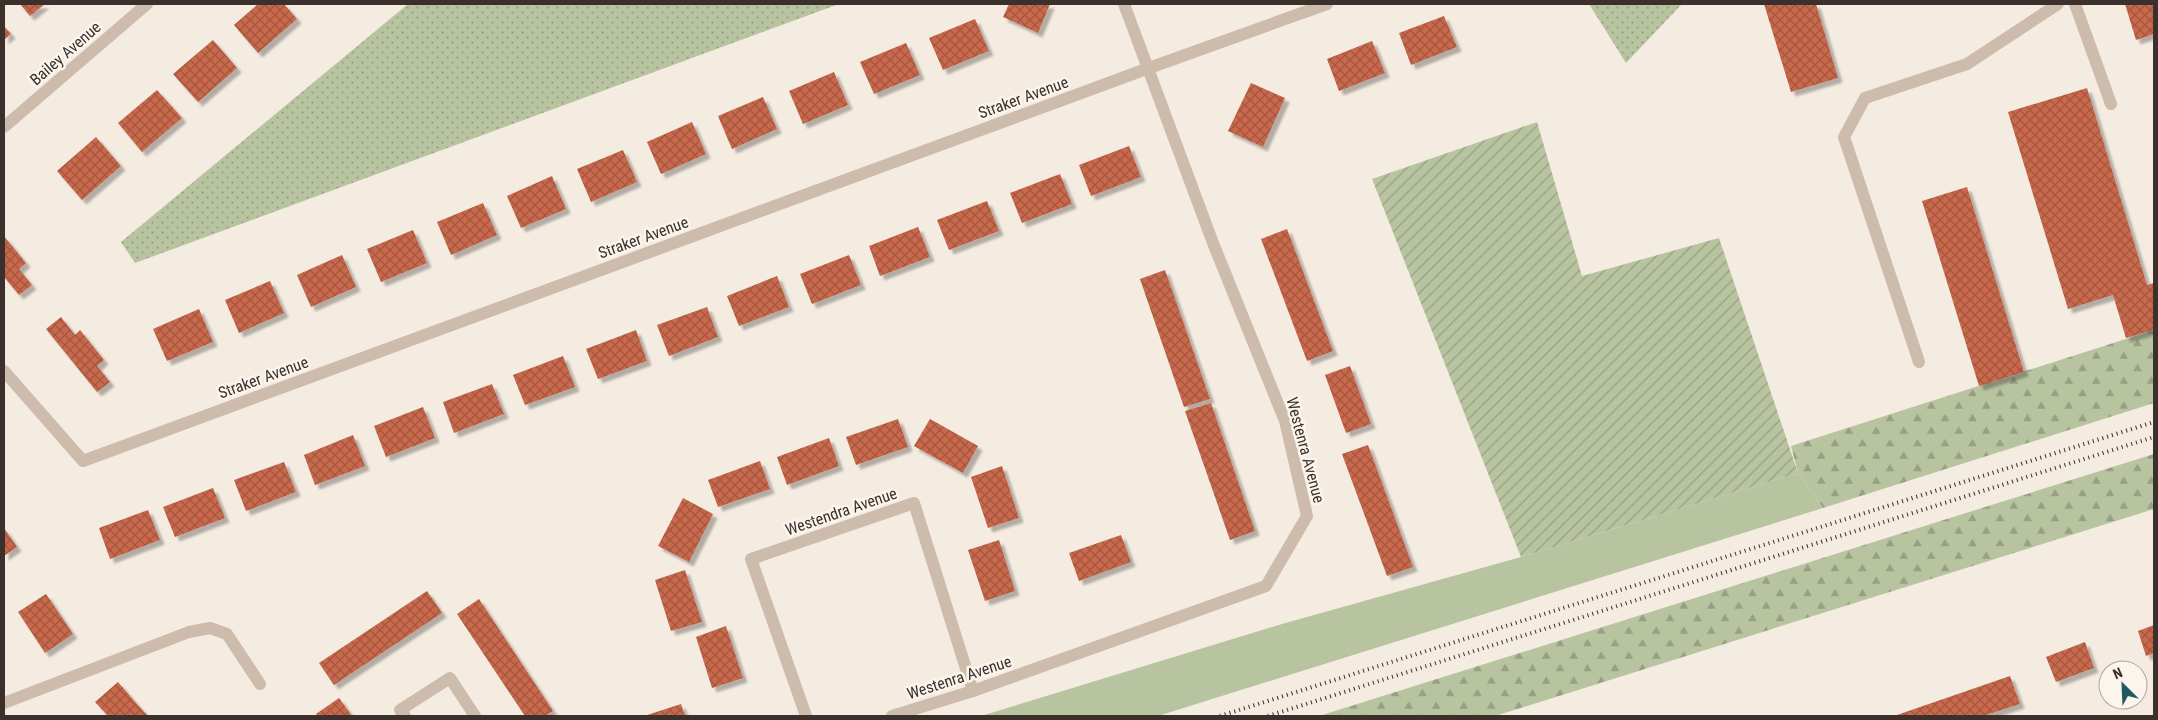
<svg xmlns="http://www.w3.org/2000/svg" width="2158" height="720" font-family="'Roboto Condensed',sans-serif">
<defs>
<pattern id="forest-firs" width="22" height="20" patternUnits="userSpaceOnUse" patternTransform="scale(1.25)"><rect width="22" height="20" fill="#b8c4a0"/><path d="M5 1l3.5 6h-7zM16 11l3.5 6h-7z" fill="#97a083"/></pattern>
<pattern id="park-dots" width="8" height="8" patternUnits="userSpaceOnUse" patternTransform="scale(1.25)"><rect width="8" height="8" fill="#b8c4a0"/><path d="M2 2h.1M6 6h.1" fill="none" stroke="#97a083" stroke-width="1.8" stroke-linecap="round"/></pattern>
<pattern id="garden-furrows" width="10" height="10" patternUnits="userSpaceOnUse" patternTransform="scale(1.25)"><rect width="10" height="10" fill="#b8c4a0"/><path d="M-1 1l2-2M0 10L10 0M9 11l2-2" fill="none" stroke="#97a083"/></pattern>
<pattern id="building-cross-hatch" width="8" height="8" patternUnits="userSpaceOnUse" patternTransform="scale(1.25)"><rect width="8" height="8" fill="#c8694b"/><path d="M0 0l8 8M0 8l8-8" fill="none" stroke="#a4573f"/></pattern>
<filter id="shadow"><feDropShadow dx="4.5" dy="4.5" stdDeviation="1" flood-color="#0004"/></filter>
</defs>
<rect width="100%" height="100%" fill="#f4ebe1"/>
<polygon fill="#b8c4a0" points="1798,473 1823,508 1158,716 981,716 1282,624 1521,557"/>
<g fill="url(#forest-firs)">
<polygon points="2154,330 2154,403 1823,508 1798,473 1791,446"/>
<polygon points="2154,454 2154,509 1495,716 1319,716"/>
</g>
<g fill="url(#park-dots)">
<polygon points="408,4 839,4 135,263 121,242"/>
<polygon points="1589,4 1682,4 1626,63"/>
</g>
<polygon fill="url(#garden-furrows)" points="1537,122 1582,276 1719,238 1798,473 1521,557 1372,179"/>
<g fill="url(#building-cross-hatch)" filter="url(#shadow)">
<polygon points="20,4 45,4 30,16"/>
<polygon points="258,4 284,4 297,19 258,53 234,25"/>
<polygon points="1009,4 1050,4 1038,33 1003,17"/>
<polygon points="1764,4 1816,4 1838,78 1791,92"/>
<polygon points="2125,4 2154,4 2154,34 2136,40"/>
<polygon points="1444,16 1457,47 1411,65 1399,33"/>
<polygon points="975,19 989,51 943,70 929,38"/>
<polygon points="4,26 11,34 4,40"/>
<polygon points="213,40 237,68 198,102 173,74"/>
<polygon points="1372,41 1385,73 1339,91 1327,59"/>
<polygon points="906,43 920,75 874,94 860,62"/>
<polygon points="834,72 848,105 803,124 789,91"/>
<polygon points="1251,83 1285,98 1263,147 1228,131"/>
<polygon points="2087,88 2147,285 2154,283 2154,330 2126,338 2113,295 2068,309 2008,112"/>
<polygon points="157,90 182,118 142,152 118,123"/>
<polygon points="763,97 777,129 732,149 718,116"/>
<polygon points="692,122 706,154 661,174 647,142"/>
<polygon points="96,137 121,166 82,200 57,171"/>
<polygon points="1129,146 1141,177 1091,196 1079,165"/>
<polygon points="623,150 637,182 591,202 577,169"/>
<polygon points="1060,174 1072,204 1022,223 1010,193"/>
<polygon points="552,176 566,209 521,228 507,196"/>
<polygon points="1967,187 2024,372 1979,386 1922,201"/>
<polygon points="987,201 999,231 949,250 937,220"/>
<polygon points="483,203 497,235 451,255 437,222"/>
<polygon points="918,227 930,257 880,276 869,246"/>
<polygon points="1287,229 1333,351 1307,361 1261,239"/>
<polygon points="413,230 427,263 381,282 367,249"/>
<polygon points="4,236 26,263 19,269 32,285 19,295 4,277"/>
<polygon points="342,255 356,287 311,307 297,275"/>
<polygon points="849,255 861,285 812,304 800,274"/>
<polygon points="1165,270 1210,399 1184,407 1140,279"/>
<polygon points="777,276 789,307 739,326 727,296"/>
<polygon points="270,281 284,313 239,333 225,300"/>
<polygon points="707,307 718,337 669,356 657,325"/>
<polygon points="199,309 213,342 167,361 153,329"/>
<polygon points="61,317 75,335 80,330 104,360 97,366 110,382 97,392 46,329"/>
<polygon points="636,330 647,361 598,379 586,349"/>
<polygon points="563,356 575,387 525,405 513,375"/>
<polygon points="1350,366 1371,424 1346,433 1325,375"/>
<polygon points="492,384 504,414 454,433 443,402"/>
<polygon points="1211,403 1255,531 1230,540 1185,411"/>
<polygon points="423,407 435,438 386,457 374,426"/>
<polygon points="898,419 908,447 856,465 846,437"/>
<polygon points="930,419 978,446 963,473 914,446"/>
<polygon points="353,435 365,466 315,485 304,455"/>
<polygon points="829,438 839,466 787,485 777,457"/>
<polygon points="1368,445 1413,567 1387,576 1342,454"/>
<polygon points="760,461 770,489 718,507 708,480"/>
<polygon points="284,462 296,492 246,511 234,480"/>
<polygon points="1002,466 1019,518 988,528 971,477"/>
<polygon points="213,488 225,518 175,537 163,507"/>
<polygon points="683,498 713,514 689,562 658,546"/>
<polygon points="148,510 160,540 110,559 99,528"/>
<polygon points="4,528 17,547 4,556"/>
<polygon points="1121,535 1131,562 1079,581 1069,553"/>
<polygon points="999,540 1015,591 985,601 968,550"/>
<polygon points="685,570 702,622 671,631 655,580"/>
<polygon points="427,591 442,613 334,685 319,663"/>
<polygon points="46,594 73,634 45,653 18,612"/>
<polygon points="479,599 553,711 545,716 525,716 457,614"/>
<polygon points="2154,625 2154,653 2146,656 2138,631"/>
<polygon points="726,626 743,678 712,688 696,637"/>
<polygon points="2085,642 2094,668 2056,682 2046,657"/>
<polygon points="2010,676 2020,704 1983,716 1894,716"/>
<polygon points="118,682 136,703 148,716 108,716 95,702"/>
<polygon points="339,698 352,716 318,716 316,714"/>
<polygon points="681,704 685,716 644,716"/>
</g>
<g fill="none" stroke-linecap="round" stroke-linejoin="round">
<g stroke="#cdbbac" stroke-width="12">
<polyline points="2075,4 2111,104"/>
<polyline points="1919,362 1844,137 1865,98 1967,64"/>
<polyline points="4,703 189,632 210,628 227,634 260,684"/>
</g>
<g stroke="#cdbbac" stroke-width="12">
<polyline points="1967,64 2058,4"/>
<polyline points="4,127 147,4"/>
<polyline points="4,371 83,461 1149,68 1327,4"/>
<polyline points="405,716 400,710 450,678 475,716"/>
<polyline points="806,716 751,559 914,503 973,691"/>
<polyline points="892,716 973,691 1266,586 1307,516 1285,421 1213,243 1124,4"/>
</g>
<g stroke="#3b302b" stroke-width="4" stroke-dasharray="1 4" stroke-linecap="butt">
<polyline points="1220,716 2154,422"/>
<polyline points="1268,716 2154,437"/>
</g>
</g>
<g text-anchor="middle" stroke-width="5" stroke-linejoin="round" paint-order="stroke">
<g font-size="16" fill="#3b302b" stroke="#fbf5ee">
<text transform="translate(65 53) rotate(-41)" y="6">Bailey Avenue</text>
<text transform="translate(1023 97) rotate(-20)" y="6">Straker Avenue</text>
<text transform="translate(643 237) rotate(-20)" y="6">Straker Avenue</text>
<text transform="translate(263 377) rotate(-20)" y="6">Straker Avenue</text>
<text transform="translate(1306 450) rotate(75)" y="6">Westenra Avenue</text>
<text transform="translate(841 511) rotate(-19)" y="6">Westendra Avenue</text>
<text transform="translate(959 677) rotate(-18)" y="6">Westenra Avenue</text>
</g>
</g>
<rect width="2158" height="720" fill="none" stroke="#3b302b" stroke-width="10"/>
<g transform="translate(2123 685) rotate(336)"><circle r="24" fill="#fbf5ee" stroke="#aea6a0"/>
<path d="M0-4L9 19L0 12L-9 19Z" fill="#1f5a5e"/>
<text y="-8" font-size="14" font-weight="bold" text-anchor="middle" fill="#3b302b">N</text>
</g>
</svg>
